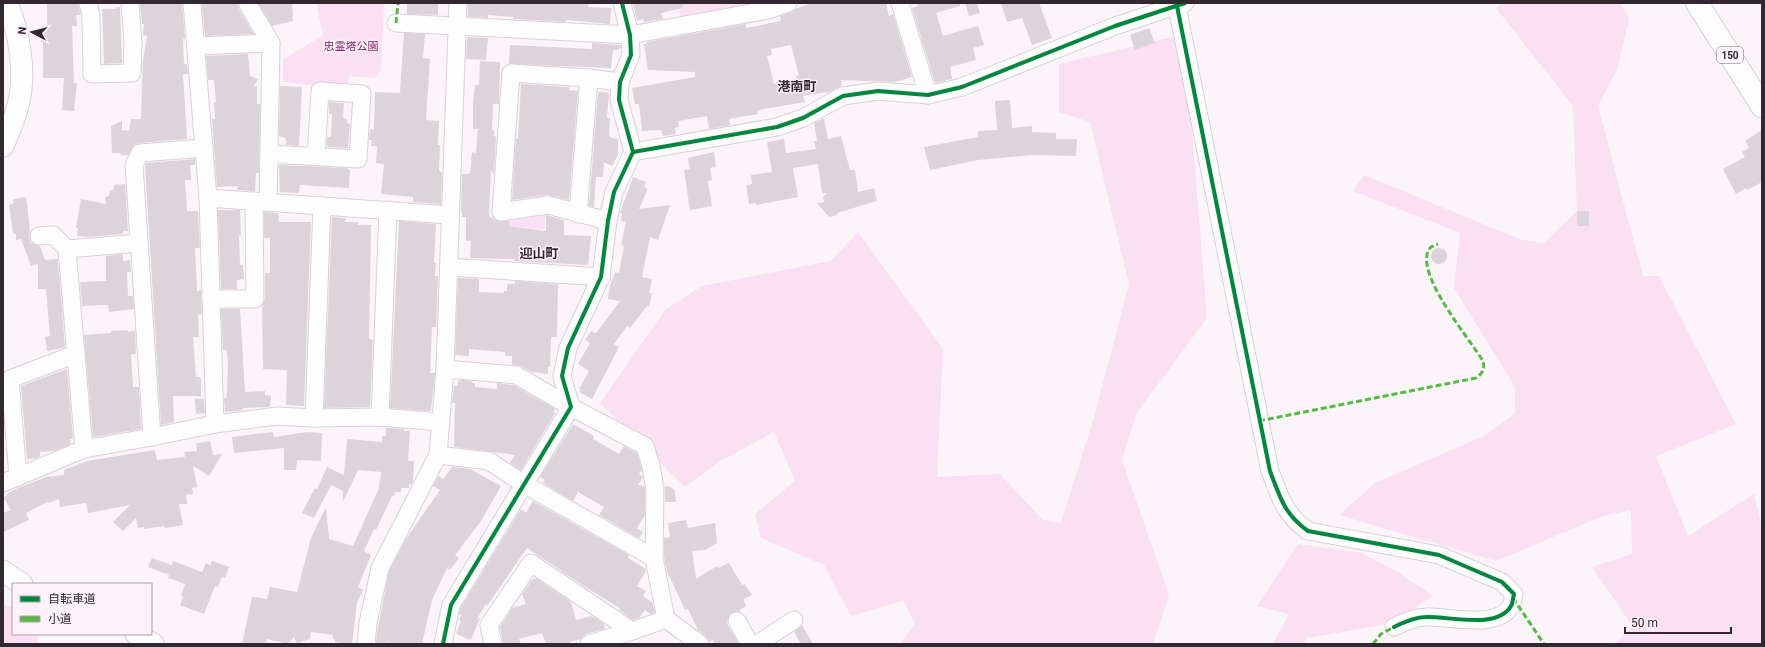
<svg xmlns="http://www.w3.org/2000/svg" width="1765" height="647" font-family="Roboto,'Noto Sans JP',sans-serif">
<rect width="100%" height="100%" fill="#fbf4f9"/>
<g fill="#fae0f2">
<polygon points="316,3 384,3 381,70 375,78 349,76 347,88 283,82 283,60 323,35"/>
<polygon points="679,3 737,3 746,5 681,19"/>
<polygon points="1500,3 1621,3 1629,19 1617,70 1598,106 1643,276 1659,276 1736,424 1656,456 1688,536 1754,494 1762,527 1762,644 1608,644 1615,643 1633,627 1592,567 1632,554 1631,510 1603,516 1496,561 1339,515 1375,483 1484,436 1515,414 1515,387 1454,288 1460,233 1353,191 1364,175 1522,240 1544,243 1577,211 1573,106 1496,8"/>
<polygon points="1177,36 1190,106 1207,318 1136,414 1122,460 1169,595 1153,644 900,644 915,624 903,601 851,616 824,565 761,538 755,514 795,481 774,432 719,462 685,487 600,403 666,309 702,286 831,261 858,232 943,349 937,477 1000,474 1043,520 1061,523 1093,421 1129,284 1090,122 1059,112 1059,64"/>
<polygon points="545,210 545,229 504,226 505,217"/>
<polygon points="1298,544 1362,553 1399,573 1433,596 1389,624 1307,638 1303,644 1273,644 1289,614 1257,606"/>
<polygon points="3,604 13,608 13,634 38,634 37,644 3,644"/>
</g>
<g fill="#dcd4da" fill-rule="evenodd">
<polygon points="47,3 78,4 81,15 76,15 77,26 72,26 74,83 77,83 74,111 62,110 64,78 43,78 43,42 41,42 41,26 47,26"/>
<polygon points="140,3 182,3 185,39 183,39 184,64 187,64 188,74 183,74 187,139 139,143 134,145 128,155 121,155 121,153 112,153 111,126 122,121 122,130 129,131 131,119 141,119 143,60 147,36 143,35 144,24 142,24"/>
<polygon points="202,3 238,3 239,10 254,34 205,36"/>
<polygon points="258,3 292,3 293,21 272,26"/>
<polygon points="407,3 438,3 438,15 407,14"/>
<polygon points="468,3 589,3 588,7 611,8 610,24 566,20 566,22 513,19 514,17 488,15 488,18 469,17 468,16"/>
<polygon points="633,3 682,3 683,8 661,13 663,19 644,22 643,19 637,21"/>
<path d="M813,3h73l3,13 4,-2 19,63 -17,5 -54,-2 1,6 -15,7v-1l-24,4 2,6 -41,7 -7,2 1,3 -29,5 1,6 -21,4 -2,-13 -29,5 1,6 -4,1 1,6 -13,2 -2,-6 -19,1 -3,-27h-4l-3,-16 63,-11v-5l-47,-2 -4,-26h3v-2l99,-18v4l35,-7 -1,-5 12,-4 5,-4zM791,45l8,31h-3l1,4 -23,4 -7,-28 5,-1 -1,-6z"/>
<polygon points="917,3 960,3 960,6 936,13 943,36 978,26 984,45 973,48 976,60 950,67 952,79 935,83 912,8 918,6"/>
<polygon points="965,3 977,3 980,13 969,16"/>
<polygon points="1001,3 1039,3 1052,38 1032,45 1022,18 1007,22"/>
<polygon points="116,7 120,7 122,63 104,64 102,9 116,9"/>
<polygon points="1149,28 1155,43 1135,50 1130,35"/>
<polygon points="404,33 425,34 423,58 430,59 426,120 439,121 438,145 440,145 439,170 442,173 441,204 413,202 413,197 381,194 384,164 376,163 377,146 371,146 372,140 369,140 370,129 374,130 375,92 400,93"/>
<polygon points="468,37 488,38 486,60 466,59 467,38"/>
<polygon points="592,43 620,45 621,48 617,50 613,50 611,68 509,64 510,45 592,49"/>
<polygon points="248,54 250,76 258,79 254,86 257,86 257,104 260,104 259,173 256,173 255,191 237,190 238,186 217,187 212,119 215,119 214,102 216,102 214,80 208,80 206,56"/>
<polygon points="480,61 500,62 499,104 493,104 492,130 494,131 494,136 496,137 494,174 491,170 489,216 497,221 509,221 509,226 546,231 546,215 564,220 564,235 591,236 588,265 514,261 514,259 470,258 471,241 466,241 466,217 462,217 462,211 461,211 462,174 470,174 472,152 476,153 478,129 473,129 473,103 475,85 479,85"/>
<polygon points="521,84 569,87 569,90 578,91 569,200 547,195 512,200 516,139 518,139"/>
<polygon points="280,86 302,87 299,146 286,145 286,138 279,136"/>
<polygon points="598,92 609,93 607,118 610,118 609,137 618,139 618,155 612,166 604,162 603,177 596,177 594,207 589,206"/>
<polygon points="1010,100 1012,128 1032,126 1032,132 1056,133 1056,139 1077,139 1076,156 1033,155 978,160 930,170 924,147 978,137 978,131 997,130 995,101"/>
<polygon points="329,102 344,103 343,118 347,119 347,123 350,124 348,148 327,147 327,137 331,137 332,114 329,114"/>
<polygon points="824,118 828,139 841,136 850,170 855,170 858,192 874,188 877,201 837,213 837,215 829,217 817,203 824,202 823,197 827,193 822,193 818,164 793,168 798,197 756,205 756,203 749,204 746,185 752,184 751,175 772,172 767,142 784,139 786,153 816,149 814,141 817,141 814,123"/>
<polygon points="1762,130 1762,182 1747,190 1746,188 1736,194 1723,169 1745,157 1742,152 1749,148 1745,141"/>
<polygon points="714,152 716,167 710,168 712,180 708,181 712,206 690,210 684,170 690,169 688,158"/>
<polygon points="195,159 195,165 190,165 191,180 185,180 187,211 198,211 200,248 195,248 197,291 201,290 202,314 198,315 199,337 193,337 196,377 201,377 201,396 173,396 174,422 161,425 145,166 146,163"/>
<polygon points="279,165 347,168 350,170 349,188 300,185 299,193 280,192"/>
<polygon points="633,177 646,182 644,187 647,188 647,191 639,209 670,205 658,240 650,237 642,277 652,279 649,293 652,293 649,307 647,306 630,328 627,326 614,344 619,347 592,399 579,392 581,390 579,389 589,371 578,364 590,343 585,340 591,331 595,333 597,332 620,301 608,299 610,285 615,272 619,273 624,246 621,245 626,222 621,221 622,213 620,213"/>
<polygon points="125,184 128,231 123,231 123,234 88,237 77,236 78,228 76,228 81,199 106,204 105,197 109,196 110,190 114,190 114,185"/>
<polygon points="26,197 30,231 29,237 31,243 40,246 45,260 58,259 65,347 63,348 47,351 45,337 50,336 46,289 38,289 38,264 31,266 21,239 16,240 16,234 13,234 9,205 14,203 13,200 15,199"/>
<polygon points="218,210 240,210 241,236 239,235 240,265 243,265 244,279 237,280 237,289 221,289"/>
<rect x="1577" y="211" width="12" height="15"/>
<polygon points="264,212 278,213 279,222 311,222 304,406 286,405 287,370 263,369 262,306 265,299 265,273 270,273 270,238 264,238"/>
<polygon points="332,217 346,218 345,222 358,222 358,225 371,225 369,339 373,340 370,407 324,408"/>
<polygon points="399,221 436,224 434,263 436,263 435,276 438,276 436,327 432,327 430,373 435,373 431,410 428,411 390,408"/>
<circle cx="1439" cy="256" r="8"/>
<polygon points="123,254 123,261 130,260 131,272 127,272 128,296 133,296 134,309 109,312 108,305 82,306 80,282 106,281 106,256"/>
<polygon points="458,278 479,279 479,292 504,293 504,291 507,291 507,284 515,284 515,281 558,284 557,337 551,337 550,367 548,367 548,374 531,372 521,366 512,365 512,356 505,356 505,352 469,349 469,356 455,355"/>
<polygon points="221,309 240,309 245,392 265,391 265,395 271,396 270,407 243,408 243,410 225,412 224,398 226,398 227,392 228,364 227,350 223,350"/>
<polygon points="128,330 128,332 135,331 136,354 131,354 133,387 139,387 141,429 93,437 84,335 111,333 111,331"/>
<polygon points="67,369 73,439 70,439 71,444 54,451 40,452 40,456 38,458 27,459 21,386"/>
<polygon points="462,380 472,381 472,383 475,383 475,387 497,389 497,383 513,385 555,409 553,412 555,413 521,470 510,463 515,455 454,447 455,403 452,403 454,386 458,386 458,381"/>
<polygon points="195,399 204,399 205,413 196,414"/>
<polygon points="573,424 594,436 593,439 619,454 624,446 637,453 642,470 639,474 643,477 638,485 644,486 645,490 645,515 637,528 643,532 639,538 599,515 604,507 578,492 573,501 543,483 545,480 540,477"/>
<polygon points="386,428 404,429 404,431 410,431 408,461 414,461 413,482 412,485 409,484 409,488 401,488 401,492 395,492 394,496 392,496 376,530 374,529 364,551 371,555 358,587 363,590 357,603 352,644 335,642 335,639 333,639 333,635 311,632 310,639 297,643 294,637 288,644 267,639 266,644 242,644 252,597 267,599 270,587 297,592 311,538 326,507 329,539 353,546 379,488 381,472 358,470 343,502 343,491 331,485 314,518 302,513 315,488 317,489 327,467 344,475 347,439 382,442 382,436 386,436"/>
<polygon points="273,432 274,437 308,432 322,433 321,461 297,460 296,470 284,470 284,448 234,453 232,437"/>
<polygon points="210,441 213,455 222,454 209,476 193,466 197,487 192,488 193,494 186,495 187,504 179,504 183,525 165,528 164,526 144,529 144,527 138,528 136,518 123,531 113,522 130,505 88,513 86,503 60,507 59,499 48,503 47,502 26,513 29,520 3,532 3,513 11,510 4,498 8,493 18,488 46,477 64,475 64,470 87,461 155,450 157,460 185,457 184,452 197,451 196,443"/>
<polygon points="452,467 470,469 501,486 481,521 455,555 459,558 450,570 447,568 432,600 422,644 399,644 387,642 386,644 376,643 378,625 379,623 389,571 406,539 440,490 433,486 437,478 439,476 443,479"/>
<polygon points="665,486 671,487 675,491 676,502 665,502"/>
<polygon points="533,501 629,555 628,558 646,569 646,571 637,586 646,591 643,596 652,602 655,612 651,614 645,610 639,618 633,620 618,609 621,609 587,588 561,571 562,571 527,548 487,606 486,604 477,619 480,618 471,640 456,634 461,621 459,620 461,615 459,614 460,609 521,509 526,513"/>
<polygon points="686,520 688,528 715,523 717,543 705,550 692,551 696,579 717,566 718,568 729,563 742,585 745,584 752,595 744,599 744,601 746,606 740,610 740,612 732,613 727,621 728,626 739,644 715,644 713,640 709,642 706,636 698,630 688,609 685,610 667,571 664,557 664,538 670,537 668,523"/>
<polygon points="152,558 172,565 173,561 202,572 206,563 210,565 212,561 229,567 225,578 222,577 218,587 215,586 204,614 180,605 183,597 181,596 185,584 168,578 169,575 148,567"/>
<polygon points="536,578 571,602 576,620 592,616 604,624 605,629 586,634 581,639 570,642 570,644 546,644 542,633 519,639 521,644 503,644 500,627 512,608 526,604 522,594 532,580"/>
<polygon points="802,625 813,644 801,644 794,632"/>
</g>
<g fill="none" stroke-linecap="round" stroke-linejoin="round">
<defs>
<g id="minor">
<polyline points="88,3 91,16 92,74 132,73 133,42 130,3"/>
<polyline points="192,3 208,198 215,424"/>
<polyline points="248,3 248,5 271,43 268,202"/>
<polyline points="900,3 928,95"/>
<path d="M1177,6l93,465c10,26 14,43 38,60l131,24 63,27 12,12c-1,3 -1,9 -3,12 -14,24 -62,10 -85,11 -11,0 -22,5 -32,10"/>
<polyline points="396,23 630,35 768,10 788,3"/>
<polyline points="196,46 271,43"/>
<polyline points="633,152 777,127 803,118 843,96 878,91 928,95 962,87 1115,26 1185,3"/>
<polyline points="269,154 358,159 362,94 320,91 316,156"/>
<polyline points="208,198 450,215"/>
<polyline points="578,214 589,78"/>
<polyline points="608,221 548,205 501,212 511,73 589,78 620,82"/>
<polyline points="39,236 53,235 67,249"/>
<polyline points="449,267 601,277"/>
<polyline points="211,299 255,299 254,201"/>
<polyline points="445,369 516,375 571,407 645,446 651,466 655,489 654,558 666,619 700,644"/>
<polyline points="380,417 388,210"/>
<polyline points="314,418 322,206"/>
<polyline points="152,437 134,165 140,153 204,148"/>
<polyline points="84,449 67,249 139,243"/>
<polyline points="438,455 489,461 524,484 654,558"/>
<polyline points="18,477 10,379 76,354"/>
<polyline points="3,483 84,449 152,437 215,424 277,416 314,418 380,417 441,422"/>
<polyline points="737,621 750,644"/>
<polyline points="632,631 666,619"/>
<polyline points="366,644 368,623 380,568 438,455 445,369 458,3"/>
<polyline points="443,644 451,605 571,407 562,376 568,348 601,277 608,221 614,192 633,152 619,100 620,82 631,55 630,35 622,3"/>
<polyline points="493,644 489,625 531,563 632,631 589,644"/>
<polyline points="757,644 794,620"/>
</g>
<g id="tertiary">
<path d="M3,146c5,-12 11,-25 14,-37 10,-33 3,-75 -10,-106"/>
<polyline points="3,571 22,584"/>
<polyline points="136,634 153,644"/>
</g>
<polyline id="trunk" points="1697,3 1762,106"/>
</defs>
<use href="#minor" stroke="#d9d0d7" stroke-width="19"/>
<use href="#tertiary" stroke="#d9d0d7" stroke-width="23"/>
<use href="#trunk" stroke="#d9d0d7" stroke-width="24"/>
<use href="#minor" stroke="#fefdfe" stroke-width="17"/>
<use href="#tertiary" stroke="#fefdfe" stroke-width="21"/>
<use href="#trunk" stroke="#fefdfe" stroke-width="22"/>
<g stroke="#58b947" stroke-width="3" stroke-dasharray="6 3" stroke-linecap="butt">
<polyline points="396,23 398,3"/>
<path d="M1259,421l217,-43c7,-5 9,-9 7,-17 -15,-24 -61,-79 -56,-106 0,-3 2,-6 4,-8l7,-3"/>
<polyline points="1513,598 1544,644"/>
<polyline points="1373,644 1381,634 1394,627"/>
</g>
<defs>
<g id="cycleway">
<path d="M1177,6l93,465c10,26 14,43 38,60l131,24 63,27 12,12c-1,3 -1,9 -3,12 -14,24 -62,10 -85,11 -11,0 -22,5 -32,10"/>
<polyline points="633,152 777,127 803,118 843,96 878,91 928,95 962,87 1115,26 1185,3"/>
<polyline points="443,644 451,605 571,407 562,376 568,348 601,277 608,221 614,192 633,152 619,100 620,82 631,55 630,35 622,3"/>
</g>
</defs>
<use href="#cycleway" stroke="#fef1fa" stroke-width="6"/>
<use href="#cycleway" stroke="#00873e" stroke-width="4"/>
</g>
<g text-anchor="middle" stroke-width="3" stroke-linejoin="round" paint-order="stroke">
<rect fill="#fef1fa" stroke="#70646d" stroke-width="1" x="1717" y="47" width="26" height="16" rx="3"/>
<g font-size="10" font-weight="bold" fill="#332730">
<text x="1730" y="59">150</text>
</g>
<g font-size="11" fill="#7d236b" stroke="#fef1fa">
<text x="351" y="50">忠霊塔公園</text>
</g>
<g font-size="13" font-weight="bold" fill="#332730" stroke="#fef1fa">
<text x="797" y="91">港南町</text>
<text x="539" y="258">迎山町</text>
</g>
</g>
<rect width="1765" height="647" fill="none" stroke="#332730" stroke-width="8"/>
<rect x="12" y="583" width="140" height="52" fill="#fef1fa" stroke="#ada0a9"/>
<rect x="20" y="596" width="20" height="6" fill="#00873e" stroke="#ada0a9"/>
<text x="48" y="603" font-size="12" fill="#332730">自転車道</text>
<rect x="20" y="616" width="20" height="6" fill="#58b947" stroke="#ada0a9"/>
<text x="48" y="623" font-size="12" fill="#332730">小道</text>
<g transform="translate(32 32) rotate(277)" stroke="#fef1fa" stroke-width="3" paint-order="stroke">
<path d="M0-3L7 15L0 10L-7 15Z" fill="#332730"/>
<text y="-6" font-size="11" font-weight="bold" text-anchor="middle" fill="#332730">N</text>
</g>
<path d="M1625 627v6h106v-6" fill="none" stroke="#332730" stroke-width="2"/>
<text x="1631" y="627" font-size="12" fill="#332730" stroke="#fef1fa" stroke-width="3" paint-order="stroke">50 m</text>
</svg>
